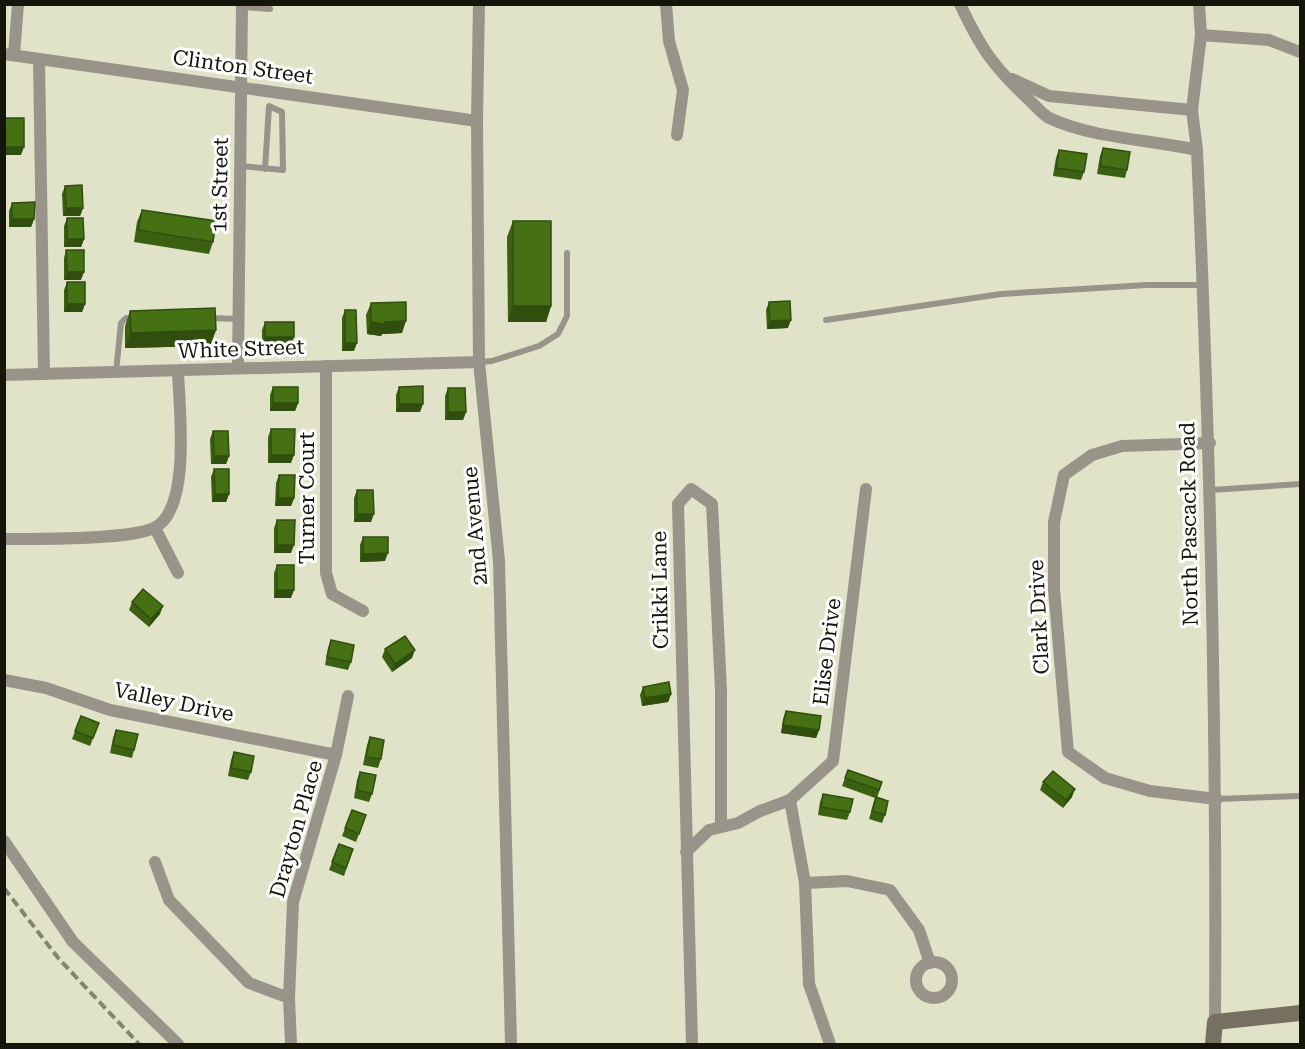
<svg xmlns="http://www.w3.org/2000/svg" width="1305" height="1049" font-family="'Roboto Serif',serif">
<rect width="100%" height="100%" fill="#e0e3c7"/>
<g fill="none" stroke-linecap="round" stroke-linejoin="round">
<g stroke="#989489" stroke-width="6">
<polyline points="242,7 270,9"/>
<polyline points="241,166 283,170 282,112 269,106 265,169"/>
<polyline points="210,318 238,319"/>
<polyline points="826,320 1001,294 1147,285 1202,285"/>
<polyline points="479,362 492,361 539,346 558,334 567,316 567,253"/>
<polyline points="116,372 121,323 126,318 134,318"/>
<polyline points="1211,490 1300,484"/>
<polyline points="1217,799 1300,796"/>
</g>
<g stroke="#989489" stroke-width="12">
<polyline points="479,4 477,121 479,362 499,561 511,1044"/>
<polyline points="666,4 669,41 683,90 677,135"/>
<path d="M960,4c21,45 33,62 69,96 6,5 13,14 20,18 46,21 99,21 148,32"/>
<path d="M1199,4l2,31 -9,75 5,40c13,291 20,581 18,872"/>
<polyline points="1201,35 1269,40 1300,52"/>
<polyline points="4,54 477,121"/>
<polyline points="14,55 18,4"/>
<polyline points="39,59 44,374"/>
<polyline points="1012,79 1049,96 1192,110"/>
<polyline points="326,366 326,573 332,594 363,611"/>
<polyline points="238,367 242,4"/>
<polyline points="4,375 479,362"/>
<polyline points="1210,443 1122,446 1092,455 1064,475 1054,522 1054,589 1068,752 1105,778 1150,791 1217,799"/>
<polyline points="155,528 178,573"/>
<path d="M4,539c33,0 125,1 150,-11 38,-18 25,-122 24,-157"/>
<polyline points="4,680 46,688 110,710 336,755"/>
<polyline points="790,800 805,883 809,984 830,1044"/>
<polyline points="4,841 73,942 178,1044"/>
<polyline points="686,852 709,830 738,823 760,811 790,800 833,761 866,489"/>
<polyline points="155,862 169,900 249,983 289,998"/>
<polyline points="805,883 847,881 890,890 919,930 930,963"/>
<circle cx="934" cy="980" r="18"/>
<polyline points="291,1044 289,998 293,902 336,755 348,696"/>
<polyline points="692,1044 678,504 691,489 712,504 721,691 721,827"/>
</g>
<polyline stroke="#75705f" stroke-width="16" points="1213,1044 1215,1022 1300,1013"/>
<polyline stroke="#838571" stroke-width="4" stroke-dasharray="9 4.5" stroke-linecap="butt" points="4,888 59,959 139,1044"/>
</g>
<g fill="#3b6011">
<polygon points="1103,148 1127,170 1125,178 1097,174 1100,156"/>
<polygon points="1059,150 1084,172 1081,180 1053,176 1056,158"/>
<polygon points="65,186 83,208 80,216 63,216 62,194"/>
<polygon points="12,203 34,219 31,227 9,227 9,211"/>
<polygon points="142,210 213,242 209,254 134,242 137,222"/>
<polygon points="67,218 84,239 81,247 64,247 64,226"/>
<polygon points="513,221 551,306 546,322 508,322 507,237"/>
<polygon points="66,250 81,280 64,280 64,258"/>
<polygon points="67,282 85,304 82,312 64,312 64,290"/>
<polygon points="769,302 788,328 767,329 766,310"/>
<polygon points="371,303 402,333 382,334 381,336 367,334 366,315"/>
<polygon points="345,310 354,351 342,351 342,318"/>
<polygon points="130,311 216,330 210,346 125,348 125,326"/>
<polygon points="265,322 291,345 262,345 262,330"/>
<polygon points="273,387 298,403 295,411 270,411 270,395"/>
<polygon points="399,387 420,412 396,412 396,395"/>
<polygon points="448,388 466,412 463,420 445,420 445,396"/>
<polygon points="271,429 291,463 268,463 268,437"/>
<polygon points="213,431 229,456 226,464 211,464 210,439"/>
<polygon points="214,469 229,494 226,502 212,502 211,477"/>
<polygon points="279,475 294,498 291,506 275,506 276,483"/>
<polygon points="357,490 371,522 354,522 354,498"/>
<polygon points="277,520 291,553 274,553 274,528"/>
<polygon points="363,537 385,561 360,562 360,545"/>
<polygon points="277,565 291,598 274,598 274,573"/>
<polygon points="132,602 160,614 149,627 129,610"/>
<polygon points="331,640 351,662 348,670 325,665 328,648"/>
<polygon points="385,649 412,658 392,672 382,657"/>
<polygon points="643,687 671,694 668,702 642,706 640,695"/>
<polygon points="786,711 819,730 816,738 781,733 783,719"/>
<polygon points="81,716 99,723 90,746 72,739"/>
<polygon points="116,730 134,750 132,758 110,753 113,738"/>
<polygon points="370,737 381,759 378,768 363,765 367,745"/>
<polygon points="234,752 251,772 248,780 228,776 231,760"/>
<polygon points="848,770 882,782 877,798 885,815 882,823 869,819 875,798 842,786"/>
<polygon points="360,772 372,794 369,802 354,798 357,780"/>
<polygon points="1043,782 1072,797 1063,808 1040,790"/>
<polygon points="823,794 850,812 847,820 818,815 820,802"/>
<polygon points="352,810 366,815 356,842 342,836"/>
<polygon points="339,844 353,849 344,876 329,870"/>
</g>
<g fill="#304e0e">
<polygon points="4,147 24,147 21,155 4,155"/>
<polygon points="66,208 83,208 80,216 63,216"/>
<polygon points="12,219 34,219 31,227 9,227"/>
<polygon points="67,239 84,239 81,247 64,247"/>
<polygon points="67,272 84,272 81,280 64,280"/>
<polygon points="67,304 85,304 82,312 64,312"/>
<polygon points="513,306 551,306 546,322 508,322"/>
<polygon points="791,320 788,328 767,329 770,321"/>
<polygon points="406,321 402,333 382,334 381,336 367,334 371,322"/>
<polygon points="216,330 210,346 125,348 131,333"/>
<polygon points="265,337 294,337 291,345 262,345"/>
<polygon points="345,343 357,343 354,351 342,351"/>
<polygon points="273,403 298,403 295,411 270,411"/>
<polygon points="399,404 423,404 420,412 396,412"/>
<polygon points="448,412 466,412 463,420 445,420"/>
<polygon points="271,455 294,455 291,463 268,463"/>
<polygon points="214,456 229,456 226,464 211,464"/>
<polygon points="215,494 229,494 226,502 212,502"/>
<polygon points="278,498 294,498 291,506 275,506"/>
<polygon points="357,514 374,514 371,522 354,522"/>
<polygon points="277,545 294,545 291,553 274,553"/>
<polygon points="388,553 385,561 360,562 363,554"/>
<polygon points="277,590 294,590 291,598 274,598"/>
<polygon points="163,606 160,614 149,627 151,619"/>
<polygon points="415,650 412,658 392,672 395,664"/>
<polygon points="671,694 668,702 642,706 645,698"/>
<polygon points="783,725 819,730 816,738 781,733"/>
<polygon points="1075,789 1072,797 1063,808 1066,800"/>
</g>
<g fill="#457014" stroke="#304e0e" stroke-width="1.5">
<rect x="4" y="118" width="20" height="29"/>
<polygon points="1103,148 1130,152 1127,170 1100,166"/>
<polygon points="1059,150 1087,154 1084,172 1056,168"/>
<polygon points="82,185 83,208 66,208 65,186"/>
<polygon points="35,202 34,219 12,219 12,203"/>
<polygon points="142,210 216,221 213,242 138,230"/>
<polygon points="67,218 83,218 84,239 67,239"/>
<rect x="513" y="221" width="38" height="85"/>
<polygon points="66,250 84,250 84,272 67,272"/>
<rect x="67" y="282" width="18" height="22"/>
<polygon points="790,301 791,320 770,321 769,302"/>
<polygon points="406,302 406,321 385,322 385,324 371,322 371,303"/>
<polygon points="215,308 216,330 131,333 130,311"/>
<polygon points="345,310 356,310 357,343 345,343"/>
<rect x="265" y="322" width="29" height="15"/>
<polygon points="423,386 423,404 399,404 399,387"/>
<rect x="273" y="387" width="25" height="16"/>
<polygon points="448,388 465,388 466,412 448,412"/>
<polygon points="271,429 295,429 294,455 271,455"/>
<polygon points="213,431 228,431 229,456 214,456"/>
<polygon points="214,469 229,469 229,494 215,494"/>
<polygon points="279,475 295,475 294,498 278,498"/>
<polygon points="357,490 373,490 374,514 357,514"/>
<polygon points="277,520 295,520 294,545 277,545"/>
<polygon points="363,537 388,537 388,553 363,554"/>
<rect x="277" y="565" width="17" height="25"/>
<polygon points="143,589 163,606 151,619 132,602"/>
<polygon points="405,636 415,650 395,664 385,649"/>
<polygon points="331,640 354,645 351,662 327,657"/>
<polygon points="669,682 671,694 645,698 643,687"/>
<polygon points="786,711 821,716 819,730 783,725"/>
<polygon points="81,716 99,723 93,738 75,731"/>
<polygon points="116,730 138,734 134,750 113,745"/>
<polygon points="370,737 384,740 381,759 366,757"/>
<polygon points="234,752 254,756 251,772 231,768"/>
<polygon points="848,770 882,782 879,790 845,778"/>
<polygon points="1053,771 1075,789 1066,800 1043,782"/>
<polygon points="360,772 376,775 372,794 357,790"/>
<polygon points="823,794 853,799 850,812 821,807"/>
<polygon points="876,797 888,801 885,815 872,811"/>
<polygon points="352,810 366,815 359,834 345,828"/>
<polygon points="339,844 353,849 346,868 332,862"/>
</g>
<g text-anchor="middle" stroke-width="6" stroke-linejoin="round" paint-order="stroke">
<g font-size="21" fill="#14150b" stroke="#fff">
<text transform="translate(243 67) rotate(8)" y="7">Clinton Street</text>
<text transform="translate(220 185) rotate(-89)" y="7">1st Street</text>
<text transform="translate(241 349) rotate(-2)" y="7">White Street</text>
<text transform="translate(307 498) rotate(-90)" y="7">Turner Court</text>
<text transform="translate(1189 524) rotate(-91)" y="7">North Pascack Road</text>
<text transform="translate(475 526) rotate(-95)" y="7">2nd Avenue</text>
<text transform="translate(660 590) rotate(-91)" y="7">Crikki Lane</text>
<text transform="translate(1039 617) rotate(-93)" y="7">Clark Drive</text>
<text transform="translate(827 652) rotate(-83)" y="7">Elise Drive</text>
<text transform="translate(174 702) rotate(12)" y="7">Valley Drive</text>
<text transform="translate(296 829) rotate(-74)" y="7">Drayton Place</text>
</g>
</g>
<rect width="1305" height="1049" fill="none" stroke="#14150b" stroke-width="12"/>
</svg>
